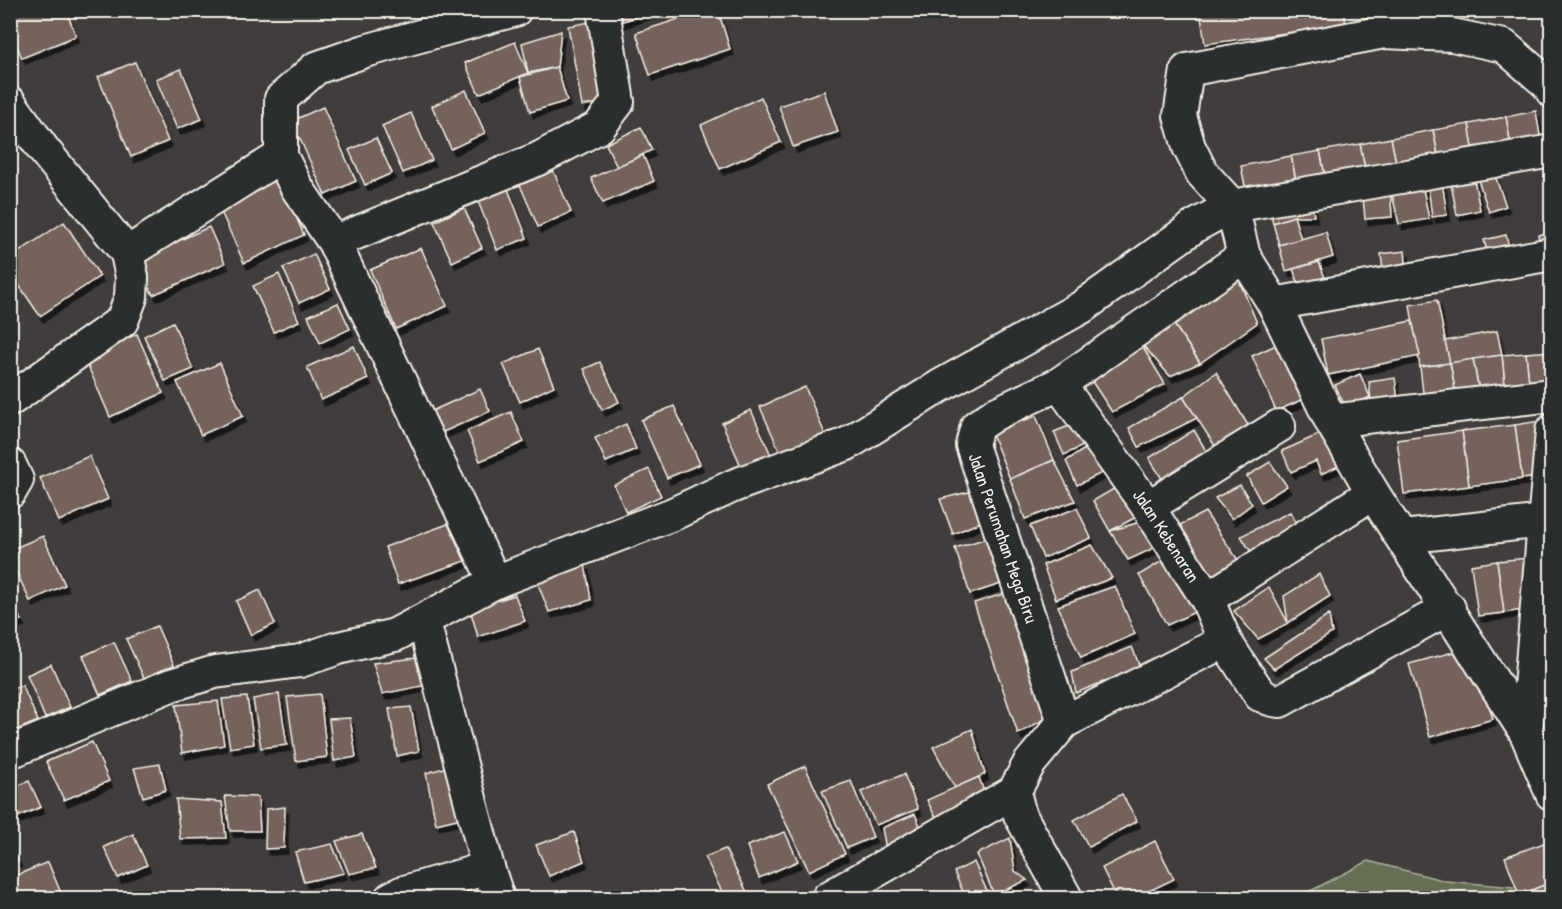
<svg xmlns="http://www.w3.org/2000/svg" width="1562" height="909" font-family="'Patrick Hand',sans-serif">
<defs>
<filter id="shadow"><feDropShadow dx="3.5" dy="6" stdDeviation="0" flood-color="#0009"/></filter>
</defs>
<rect width="100%" height="100%" fill="#403d3c"/>
<filter id="ink" filterUnits="userSpaceOnUse"><feTurbulence type="fractalNoise" baseFrequency=".0167" numOctaves="2"/><feDisplacementMap in="SourceGraphic" scale="12" xChannelSelector="R" yChannelSelector="G"/><feConvolveMatrix kernelMatrix="1 2 1 2 8 2 1 2 1" color-interpolation-filters="sRGB"/></filter>
<g filter="url(#ink)">
<polygon fill="#666e54" stroke="#adb09e" stroke-width="1.5" points="1368,861 1446,881 1525,888 1532,898 1297,898"/>
<g fill="#74625d" stroke="#f4f1e8" stroke-width="1.5" filter="url(#shadow)">
<polygon points="28,10 66,10 76,36 22,58 10,30 10,18"/>
<polygon points="617,10 656,10 621,22"/>
<polygon points="706,10 718,10 730,49 650,75 636,33"/>
<polygon points="1200,10 1344,10 1346,25 1205,44"/>
<polygon points="595,21 610,101 582,106 568,26"/>
<polygon points="561,31 557,67 528,73 522,43"/>
<polygon points="515,42 528,73 479,94 465,63"/>
<polygon points="135,62 168,141 131,157 98,77"/>
<polygon points="557,67 567,101 530,112 520,77"/>
<polygon points="181,69 202,119 177,129 156,79"/>
<polygon points="466,90 485,133 451,149 432,106"/>
<polygon points="824,91 838,132 793,147 779,106"/>
<polygon points="761,97 781,142 720,169 701,125"/>
<polygon points="323,107 356,181 325,195 292,121"/>
<polygon points="1536,111 1541,142 1511,147 1506,117"/>
<polygon points="411,113 432,160 403,173 382,126"/>
<polygon points="1506,117 1511,147 1474,154 1469,124"/>
<polygon points="1469,124 1474,154 1439,161 1433,130"/>
<polygon points="641,127 652,150 617,167 606,144"/>
<polygon points="1433,130 1439,161 1397,168 1391,138"/>
<polygon points="376,138 392,173 365,185 349,150"/>
<polygon points="1391,138 1397,168 1366,174 1360,144"/>
<polygon points="1360,144 1366,174 1326,181 1320,151"/>
<polygon points="1320,151 1326,181 1297,186 1291,156"/>
<polygon points="643,155 654,181 603,203 591,178"/>
<polygon points="1291,156 1297,186 1247,196 1241,166"/>
<polygon points="1491,165 1506,206 1489,212 1475,171"/>
<polygon points="1472,169 1480,210 1457,215 1449,174"/>
<polygon points="553,170 571,212 538,227 520,185"/>
<polygon points="1441,175 1447,215 1432,217 1427,177"/>
<polygon points="278,176 304,235 244,263 217,203"/>
<polygon points="1421,179 1429,219 1399,224 1391,190"/>
<polygon points="1390,185 1392,217 1365,219 1362,187"/>
<polygon points="508,189 527,238 497,250 478,201"/>
<polygon points="1311,198 1314,216 1294,216 1273,223 1269,205"/>
<polygon points="464,208 482,248 452,262 434,222"/>
<polygon points="1294,216 1301,239 1279,245 1273,223"/>
<polygon points="64,222 100,276 40,316 10,272 10,258"/>
<polygon points="209,227 225,263 153,295 136,260"/>
<polygon points="1326,232 1333,257 1286,271 1279,245"/>
<polygon points="1552,232 1552,247 1541,249 1538,235"/>
<polygon points="1506,235 1511,255 1489,260 1484,240"/>
<polygon points="421,248 447,306 396,329 370,270"/>
<polygon points="1405,251 1407,274 1384,278 1381,254"/>
<polygon points="314,254 330,289 299,303 283,268"/>
<polygon points="1319,262 1325,278 1300,288 1293,269"/>
<polygon points="279,274 299,321 274,332 253,286"/>
<polygon points="1238,278 1257,323 1200,363 1171,320"/>
<polygon points="1437,300 1450,363 1420,367 1410,305"/>
<polygon points="338,303 350,329 320,343 308,316"/>
<polygon points="1171,320 1200,363 1170,376 1139,341"/>
<polygon points="1412,321 1420,356 1328,375 1321,339"/>
<polygon points="173,322 193,369 165,381 144,336"/>
<polygon points="1497,331 1502,355 1450,363 1445,341"/>
<polygon points="137,334 163,393 110,417 84,357"/>
<polygon points="1287,340 1311,396 1276,411 1252,356"/>
<polygon points="1139,341 1165,384 1112,412 1085,371"/>
<polygon points="354,346 368,379 321,400 307,367"/>
<polygon points="538,349 554,386 520,402 503,364"/>
<polygon points="1552,351 1552,382 1529,383 1526,353"/>
<polygon points="1526,353 1529,383 1505,386 1502,355"/>
<polygon points="1502,355 1505,386 1479,391 1473,359"/>
<polygon points="1473,359 1479,391 1456,395 1450,363"/>
<polygon points="600,362 619,402 602,410 584,369"/>
<polygon points="220,363 243,416 201,435 177,382"/>
<polygon points="1450,363 1456,395 1424,401 1420,367"/>
<polygon points="1216,372 1249,427 1217,449 1183,397"/>
<polygon points="1360,374 1370,397 1346,408 1335,385"/>
<polygon points="1395,378 1399,408 1372,411 1369,382"/>
<polygon points="805,387 828,441 784,461 760,407"/>
<polygon points="480,389 490,411 441,433 432,411"/>
<polygon points="1183,397 1197,418 1139,447 1129,428"/>
<polygon points="674,406 700,464 667,478 641,420"/>
<polygon points="751,410 775,464 746,477 722,423"/>
<polygon points="511,412 524,442 480,461 467,431"/>
<polygon points="1036,416 1054,460 1010,479 991,432"/>
<polygon points="1539,421 1547,476 1522,479 1515,425"/>
<polygon points="626,424 636,449 606,462 595,438"/>
<polygon points="1074,424 1087,444 1064,455 1054,432"/>
<polygon points="1515,425 1522,479 1469,486 1462,431"/>
<polygon points="1194,430 1208,454 1164,482 1149,458"/>
<polygon points="1327,431 1343,464 1321,474 1316,461 1291,472 1282,451"/>
<polygon points="1462,431 1469,486 1404,494 1397,440"/>
<polygon points="1091,445 1106,471 1077,485 1066,461"/>
<polygon points="89,456 108,499 59,521 40,478"/>
<polygon points="1054,460 1075,501 1025,519 1010,479"/>
<polygon points="1270,462 1287,486 1261,502 1247,476"/>
<polygon points="649,469 661,496 626,512 614,485"/>
<polygon points="1240,485 1252,504 1232,519 1215,498"/>
<polygon points="1117,487 1140,515 1110,531 1093,501"/>
<polygon points="973,491 985,520 953,534 940,499"/>
<polygon points="1077,508 1091,538 1043,558 1030,526"/>
<polygon points="1205,512 1238,560 1211,576 1180,525"/>
<polygon points="1290,512 1299,527 1254,557 1241,536"/>
<polygon points="1140,522 1154,548 1128,560 1110,531"/>
<polygon points="448,524 465,561 398,584 385,547"/>
<polygon points="43,536 65,585 30,601 10,558 10,550"/>
<polygon points="990,537 1007,582 970,594 955,548"/>
<polygon points="1092,545 1112,578 1056,599 1043,565"/>
<polygon points="1528,558 1534,608 1504,613 1497,561"/>
<polygon points="1162,561 1195,612 1167,625 1139,575"/>
<polygon points="1497,561 1504,613 1478,616 1471,565"/>
<polygon points="585,564 591,600 549,612 536,579"/>
<polygon points="1319,574 1330,596 1288,623 1284,596"/>
<polygon points="1115,586 1135,634 1081,658 1058,606"/>
<polygon points="1269,587 1288,623 1258,639 1234,611"/>
<polygon points="260,590 275,624 251,635 236,601"/>
<polygon points="1006,593 1050,716 1018,734 974,603"/>
<polygon points="515,595 525,621 478,637 470,609"/>
<polygon points="10,596 21,620 10,625"/>
<polygon points="1329,615 1332,633 1274,669 1264,658"/>
<polygon points="157,626 174,665 144,678 126,639"/>
<polygon points="114,642 132,681 100,695 83,656"/>
<polygon points="1132,647 1140,667 1076,693 1072,672"/>
<polygon points="1472,647 1493,719 1430,737 1409,664"/>
<polygon points="425,657 432,684 382,694 373,663"/>
<polygon points="51,664 70,707 45,718 27,675"/>
<polygon points="22,685 38,721 12,732 10,690"/>
<polygon points="279,694 287,745 261,748 253,699"/>
<polygon points="320,694 327,757 296,761 287,697"/>
<polygon points="247,697 254,744 230,748 222,699"/>
<polygon points="218,701 224,745 182,753 176,705"/>
<polygon points="411,707 419,751 397,756 389,709"/>
<polygon points="350,718 356,757 334,761 329,719"/>
<polygon points="972,729 985,774 955,788 933,747"/>
<polygon points="92,742 109,781 64,800 46,762"/>
<polygon points="160,764 166,790 143,797 134,768"/>
<polygon points="451,766 465,817 436,824 426,773"/>
<polygon points="805,766 845,854 809,871 767,784"/>
<polygon points="904,774 918,809 876,825 861,792"/>
<polygon points="979,777 987,802 939,824 927,800"/>
<polygon points="29,781 41,807 10,820 10,789"/>
<polygon points="851,781 873,837 847,848 822,791"/>
<polygon points="1122,794 1137,821 1089,847 1074,820"/>
<polygon points="225,796 258,797 260,831 230,831"/>
<polygon points="176,799 222,802 226,838 180,839"/>
<polygon points="285,807 284,848 265,849 266,809"/>
<polygon points="915,814 923,833 886,849 882,828"/>
<polygon points="574,832 584,861 549,876 536,845"/>
<polygon points="785,832 798,861 759,878 747,846"/>
<polygon points="133,834 147,865 118,878 104,847"/>
<polygon points="362,834 376,868 349,874 336,841"/>
<polygon points="1010,838 1015,871 1027,880 994,895 977,854"/>
<polygon points="1552,840 1552,882 1519,895 1505,857"/>
<polygon points="1155,841 1174,879 1135,898 1117,898 1102,868"/>
<polygon points="10,843 18,861 10,864"/>
<polygon points="332,844 344,873 304,882 295,852"/>
<polygon points="725,849 750,898 725,898 705,857"/>
<polygon points="48,862 63,898 10,898 10,878"/>
<polygon points="974,862 990,898 966,898 954,872"/>
<polygon points="1552,882 1552,898 1521,898 1519,895"/>
</g>
<g fill="none" stroke-linecap="round" stroke-linejoin="round">
<defs>
<g id="street">
<polyline points="1552,91 1549,85 1504,46 1452,35 1384,32 1187,70 1180,116 1189,147 1202,173 1232,206 1244,256 1274,304 1331,421 1373,493 1526,733 1552,794"/>
<polyline points="10,103 43,149 127,253 281,156 297,188 334,242 495,582"/>
<polyline points="281,156 281,99 316,68 365,51 515,10"/>
<polyline points="334,242 538,159 599,127 618,102 603,10"/>
<polyline points="1274,304 1552,254"/>
<path id="s1" d="M1059,384l89,123 59,92 18,42 35,54"/>
<polyline points="10,400 122,321 131,297 132,277 127,253"/>
<polyline points="1331,421 1552,395"/>
<polyline points="10,465 17,480 10,492"/>
<polyline points="1148,507 1279,426"/>
<polyline points="1403,537 1544,521"/>
<polyline points="424,622 488,868 498,898"/>
<path d="M1250,679c9,14 13,21 30,22l169,-93"/>
<polyline points="1064,722 1225,641 1207,599 1373,493"/>
<polyline points="1526,733 1552,431"/>
<polyline points="10,752 171,685 215,672 300,661 338,648 395,635 495,582 673,514 733,486 847,444 940,386 1082,307 1195,226 1232,206 1552,151"/>
<polyline points="391,898 401,893 488,868"/>
<polyline points="828,898 1014,792"/>
<polyline points="1066,898 1020,815 1014,792 1029,764 1064,722 972,445 977,426 995,414 1059,384 1244,256"/>
</g>
</defs>
<use href="#street" stroke="#f4f1e8" stroke-width="36"/>
<use href="#street" stroke="#2a2d2e" stroke-width="32"/>
</g>
</g>
<g text-anchor="middle" stroke-width="5" stroke-linejoin="round" paint-order="stroke">
<g font-size="18" fill="#f4f1e8" stroke="#2a2d2e">
<text dy="6" stroke="none"><textPath href="#s1" startOffset="186">Jalan Kebenaran</textPath></text>
<text transform="translate(1003 538) rotate(71)" y="6">Jalan Perumahan Mega Biru</text>
</g>
</g>
<rect width="1562" height="909" fill="none" stroke="#2a2d2e" stroke-width="36"/>
<rect x="18" y="18" width="1526" height="873" fill="none" stroke="#f4f1e8" stroke-width="2" filter="url(#ink)"/>
</svg>
